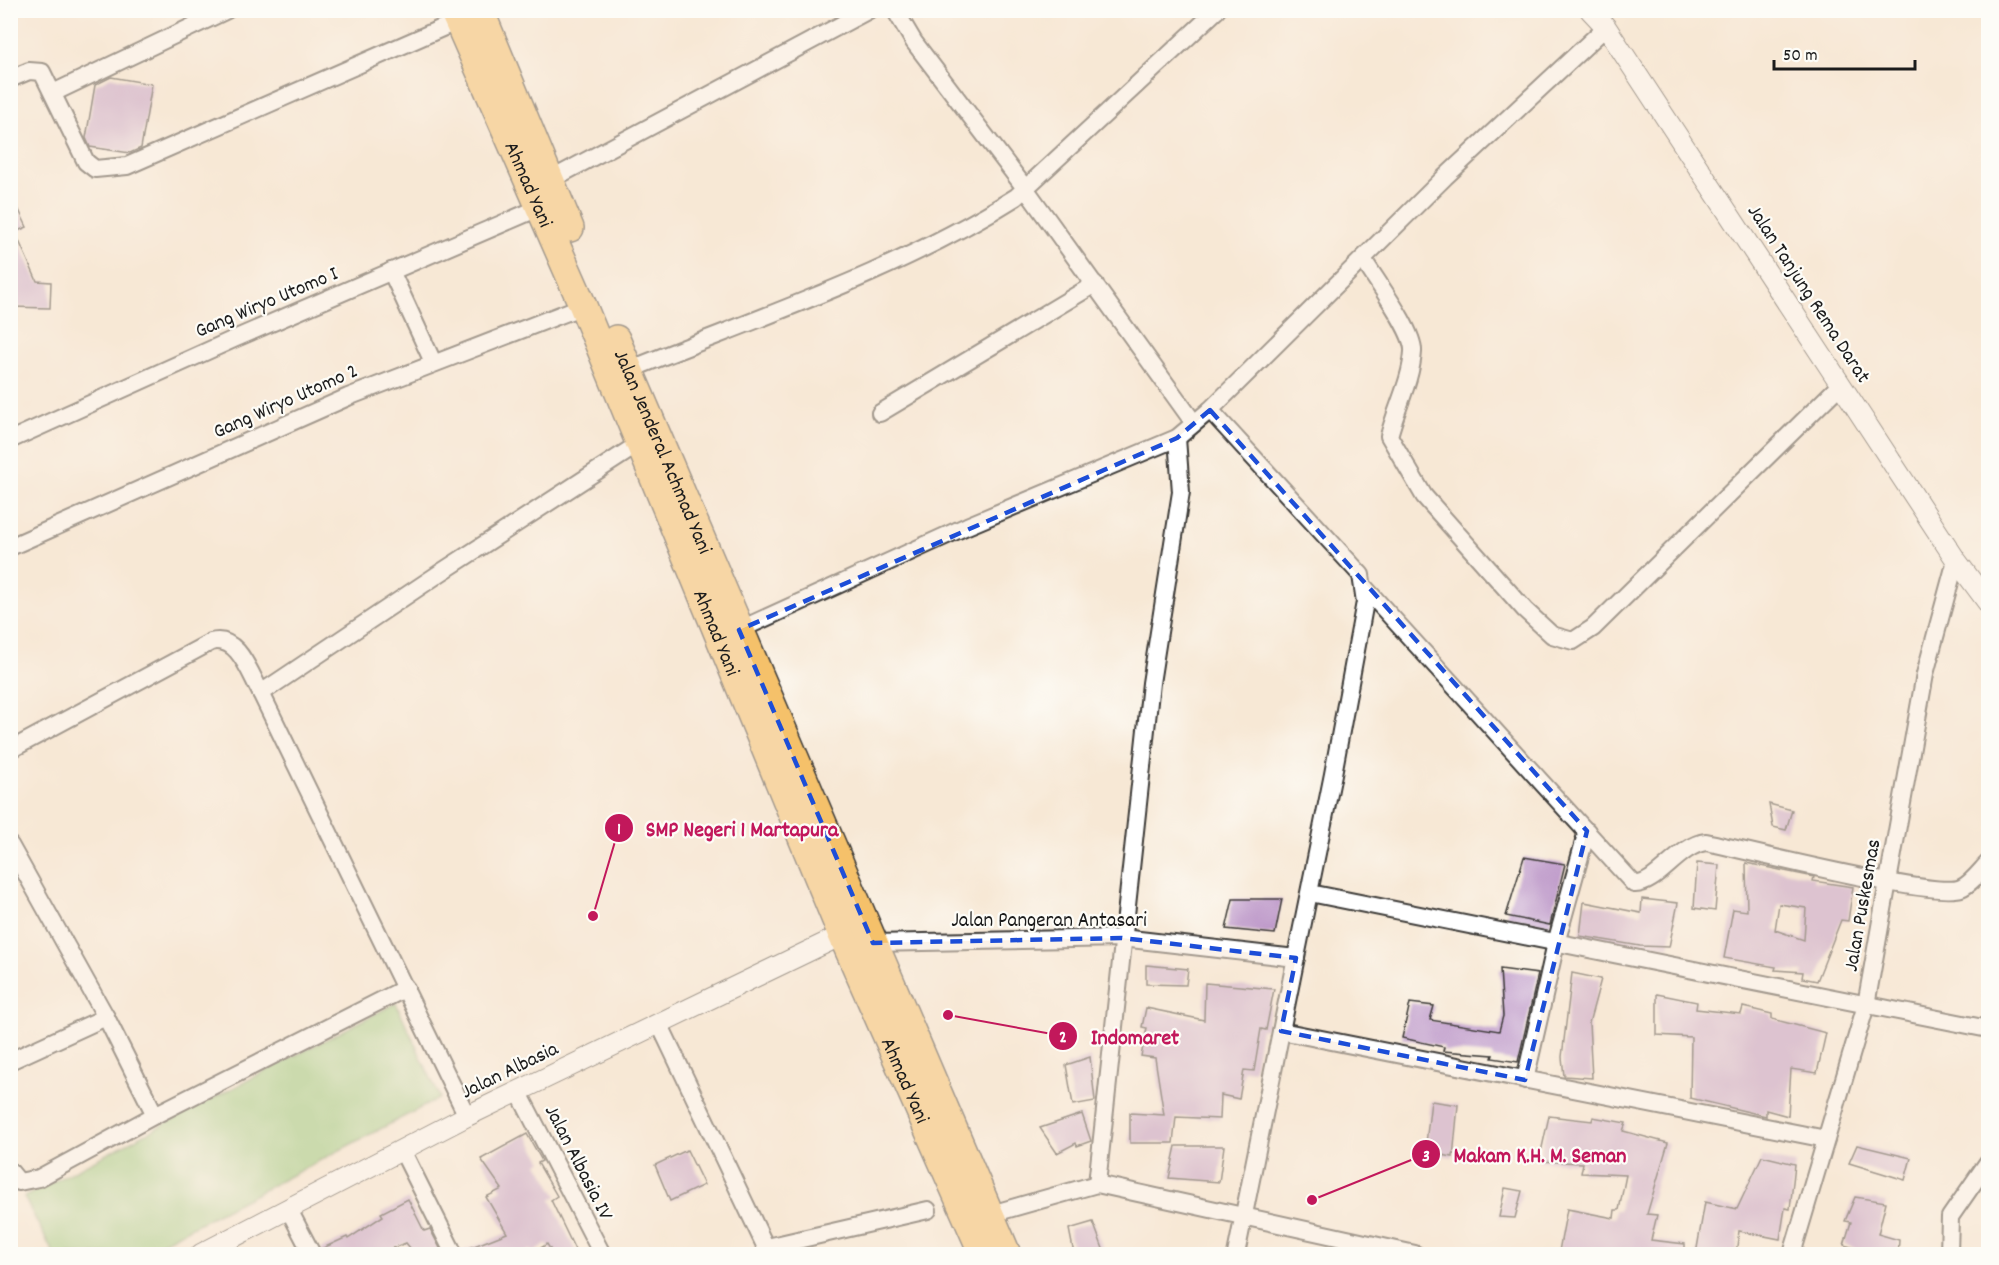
<svg xmlns="http://www.w3.org/2000/svg" width="1999" height="1265" font-family="Dekko,sans-serif">
<rect width="100%" height="100%" fill="#fdfcf7"/>
<filter id="ink" filterUnits="userSpaceOnUse"><feTurbulence type="fractalNoise" baseFrequency=".0167" numOctaves="2"/><feDisplacementMap in="SourceGraphic" scale="12" xChannelSelector="R" yChannelSelector="G"/><feConvolveMatrix kernelMatrix="1 2 1 2 8 2 1 2 1" color-interpolation-filters="sRGB"/></filter>
<filter id="wash" filterUnits="userSpaceOnUse"><feTurbulence type="fractalNoise" baseFrequency=".008" numOctaves="4" result="noise"/><feDisplacementMap in="SourceGraphic" scale="24" xChannelSelector="R" yChannelSelector="G"/><feGaussianBlur stdDeviation="1.35" result="paint"/><feColorMatrix in="noise" values="0 0 0 0 0 0 0 0 0 0 0 0 0 0 0 0 0 1.4 0 .05"/><feComposite in="paint" operator="in"/></filter>
<g filter="url(#wash)">
<rect width="100%" height="100%" fill="#f7e8d5"/>
<polygon fill="#94ca7c" stroke="#58734c" stroke-width="1.5" points="396,1003 440,1098 140,1254 54,1254 24,1197"/>
<g id="blocks">
<g fill="#bd98c9" fill-rule="evenodd">
<polygon points="111,77 152,84 141,148 130,153 90,147 86,138 95,85"/>
<polygon points="10,191 27,227 15,232 37,281 51,282 50,308 10,307"/>
<polygon points="1769,804 1792,810 1786,830 1773,827"/>
<polygon points="1524,857 1565,864 1550,925 1506,916"/>
<polygon points="1697,863 1719,865 1715,911 1694,908"/>
<path d="M1746,863l68,14 -1,4 40,6 -5,34 -7,-1 -24,61 -15,-3 1,-6 -28,-2 1,-3 -52,-9 9,-49 14,2zM1779,904l27,4 -2,32 -29,-10z"/>
<polygon points="1233,899 1282,899 1275,934 1226,929"/>
<polygon points="1642,899 1678,903 1669,947 1640,946 1580,936 1584,902 1641,913"/>
<polygon points="1146,965 1188,969 1186,985 1146,984"/>
<polygon points="1500,969 1538,974 1518,1062 1492,1058 1493,1055 1443,1051 1444,1047 1402,1038 1410,1003 1434,1006 1430,1020 1499,1031 1503,1016"/>
<polygon points="1572,973 1601,979 1589,1023 1592,1078 1564,1076 1562,1057"/>
<polygon points="1205,983 1274,989 1266,1030 1261,1029 1254,1071 1244,1070 1239,1099 1221,1095 1220,1119 1176,1117 1173,1143 1130,1143 1130,1113 1164,1115 1155,1058 1141,1056 1147,1028 1142,1027 1146,1008 1204,1020"/>
<polygon points="1657,994 1697,1002 1696,1009 1741,1014 1743,1007 1772,1014 1772,1019 1826,1033 1817,1073 1791,1069 1788,1116 1766,1110 1766,1116 1690,1098 1691,1037 1657,1035"/>
<polygon points="1090,1057 1095,1101 1073,1105 1066,1065"/>
<polygon points="1431,1101 1458,1105 1453,1157 1425,1152"/>
<polygon points="1082,1114 1091,1141 1077,1146 1076,1143 1057,1153 1040,1128"/>
<polygon points="1549,1116 1592,1121 1593,1117 1626,1123 1623,1131 1668,1143 1647,1214 1657,1215 1651,1240 1685,1244 1685,1254 1587,1254 1559,1251 1567,1209 1614,1218 1615,1210 1619,1210 1626,1175 1581,1173 1583,1163 1539,1161"/>
<polygon points="527,1134 542,1161 538,1163 557,1196 551,1200 577,1254 553,1254 547,1244 533,1253 531,1250 522,1254 464,1254 464,1250 507,1233 486,1197 502,1189 481,1159"/>
<polygon points="1857,1145 1911,1158 1905,1180 1849,1163"/>
<polygon points="1176,1146 1224,1146 1219,1182 1169,1178"/>
<polygon points="687,1150 704,1185 670,1201 655,1165"/>
<polygon points="1762,1156 1795,1164 1790,1209 1785,1208 1780,1239 1739,1231 1736,1254 1696,1254 1705,1202 1737,1209"/>
<polygon points="1505,1188 1522,1191 1515,1218 1499,1217"/>
<polygon points="1855,1197 1886,1202 1878,1234 1899,1240 1898,1254 1876,1254 1844,1245 1851,1222 1845,1221"/>
<polygon points="408,1199 424,1231 430,1229 443,1254 415,1254 406,1243 378,1254 322,1254 321,1249 347,1237 348,1239 383,1216 381,1213"/>
<polygon points="1093,1222 1105,1254 1074,1254 1069,1229"/>
</g>
</g>
</g>
<g filter="url(#ink)">
<use href="#blocks" fill-opacity="0" stroke="#3d3b38" stroke-width="1.5"/>
<g fill="none" stroke-linecap="round" stroke-linejoin="round">
<defs>
<g id="minor">
<polyline points="895,10 914,42 1025,188 1194,423"/>
<polyline points="10,79 29,71 42,72 86,162 95,169 127,166 458,21"/>
<polyline points="53,93 227,10"/>
<polyline points="550,180 869,10"/>
<path d="M1363,259c11,19 52,73 50,93 -2,29 -17,56 -24,84l35,60 101,114 27,25 21,6 20,-13 248,-244"/>
<polyline points="391,271 433,362"/>
<path d="M629,370c130,-53 268,-98 387,-173l201,-187"/>
<polyline points="1210,410 1361,575 1365,602 1333,774 1236,1254"/>
<polyline points="880,413 1095,284"/>
<polyline points="1177,438 1181,492 1151,683 1097,1184 1415,1254"/>
<polyline points="10,440 234,339 541,207"/>
<polyline points="10,547 348,397 583,306"/>
<path d="M1365,588l269,296c22,2 45,-39 72,-42 39,8 229,57 255,46 10,-4 20,-18 27,-25"/>
<polyline points="739,630 967,526 1177,438 1210,410 1445,177 1606,27"/>
<polyline points="261,693 440,573 640,443"/>
<path d="M10,750l201,-108c27,-8 39,32 50,51l206,423"/>
<polyline points="10,845 106,1017 155,1115"/>
<polyline points="1310,893 1988,1029"/>
<polyline points="873,943 1122,938 1296,958"/>
<polyline points="659,1023 769,1254"/>
<polyline points="1281,1031 1826,1139"/>
<polyline points="10,1061 106,1017"/>
<polyline points="1525,1080 1556,943 1587,831"/>
<polyline points="518,1091 602,1254"/>
<polyline points="402,1150 454,1254"/>
<polyline points="10,1171 19,1182 39,1178 155,1115 406,988"/>
<polyline points="288,1208 312,1254"/>
<polyline points="991,1214 1097,1184"/>
<polyline points="767,1247 928,1210"/>
<polyline points="1792,1254 1866,1005 1925,674 1956,560"/>
<polyline points="1949,1254 1950,1217 1988,1162"/>
</g>
<g id="tertiary">
<polyline points="1590,10 1606,27 1956,560 1988,603"/>
<polyline points="201,1254 467,1116 842,935"/>
</g>
<g id="trunk">
<path id="s1" d="M453,10l130,296 259,629 141,319"/>
<polyline points="480,10 570,228"/>
<path id="s2" d="M616,339l391,915"/>
</g>
</defs>
<use href="#minor" stroke="#3d3b38" stroke-width="20"/>
<use href="#tertiary" stroke="#3d3b38" stroke-width="22"/>
<use href="#trunk" stroke="#3d3b38" stroke-width="30"/>
<use href="#minor" stroke="#fff" stroke-width="16"/>
<use href="#tertiary" stroke="#fff" stroke-width="20"/>
<use href="#trunk" stroke="#f5c16b" stroke-width="27"/>
</g>
</g>
<path d="M0 0H1999V1265H0ZM1210,410l377,421 -62,249 -244,-49 15,-73 -174,-20 -249,5 -134,-313 438,-192z" fill="#f7e8d5" fill-opacity=".55" fill-rule="evenodd"/>
<path fill="none" stroke="#1d4ed8" stroke-width="4.5" stroke-dasharray="12 8" stroke-linejoin="round" d="M1210,410l377,421 -62,249 -244,-49 15,-73 -174,-20 -249,5 -134,-313 438,-192z"/>
<g text-anchor="middle" stroke-width="4.5" stroke-linejoin="round" paint-order="stroke">
<g font-size="21" fill="#1c1c1c" stroke="#fdfcf7">
<text dy="7" stroke="none"><textPath href="#s1" startOffset="190">Ahmad Yani</textPath></text>
<text transform="translate(1810 293) rotate(57)" y="7">Jalan Tanjung Rema Darat</text>
<text transform="translate(266 301) rotate(-23)" y="7">Gang Wiryo Utomo I</text>
<text transform="translate(285 400) rotate(-24)" y="7">Gang Wiryo Utomo 2</text>
<text dy="7" stroke="none"><textPath href="#s2" startOffset="122">Jalan Jenderal Achmad Yani</textPath></text>
<text dy="7" stroke="none"><textPath href="#s1" startOffset="676">Ahmad Yani</textPath></text>
<text transform="translate(1861 905) rotate(-80)" y="7">Jalan Puskesmas</text>
<text x="1049" y="926">Jalan Pangeran Antasari</text>
<text transform="translate(509 1069) rotate(-26)" y="7">Jalan Albasia</text>
<text dy="7" stroke="none"><textPath href="#s1" startOffset="1162">Ahmad Yani</textPath></text>
<text transform="translate(580 1162) rotate(63)" y="7">Jalan Albasia IV</text>
</g>
</g>
<path fill="none" stroke="#c2185b" stroke-width="2" d="M593 916L619 828M948 1015L1063 1036M1312 1200L1426 1154"/>
<g fill="#c2185b" stroke="#fdfcf7" stroke-width="2">
<circle cx="593" cy="916" r="6"/>
<circle cx="948" cy="1015" r="6"/>
<circle cx="1312" cy="1200" r="6"/>
<circle cx="619" cy="828" r="15"/>
<circle cx="1063" cy="1036" r="15"/>
<circle cx="1426" cy="1154" r="15"/>
</g>
<g font-size="18" text-anchor="middle" font-weight="bold" fill="#fff">
<text x="619" y="834">1</text>
<text x="1063" y="1042">2</text>
<text x="1426" y="1161">3</text>
</g>
<g font-size="22" text-anchor="middle" font-weight="bold" fill="#c2185b" stroke="#fdfcf7" stroke-width="4.5" stroke-linejoin="round" paint-order="stroke">
<text x="742" y="836">SMP Negeri 1 Martapura</text>
<text x="1135" y="1044">Indomaret</text>
<text x="1540" y="1162">Makam K.H. M. Seman</text>
</g>
<rect width="1999" height="1265" fill="none" stroke="#fdfcf7" stroke-width="36"/>
<path d="M1774 60v9h141v-9" fill="none" stroke="#1c1c1c" stroke-width="3"/>
<text x="1783" y="60" font-size="18" fill="#1c1c1c" stroke="#fdfcf7" stroke-width="4.5" paint-order="stroke">50 m</text>
</svg>
